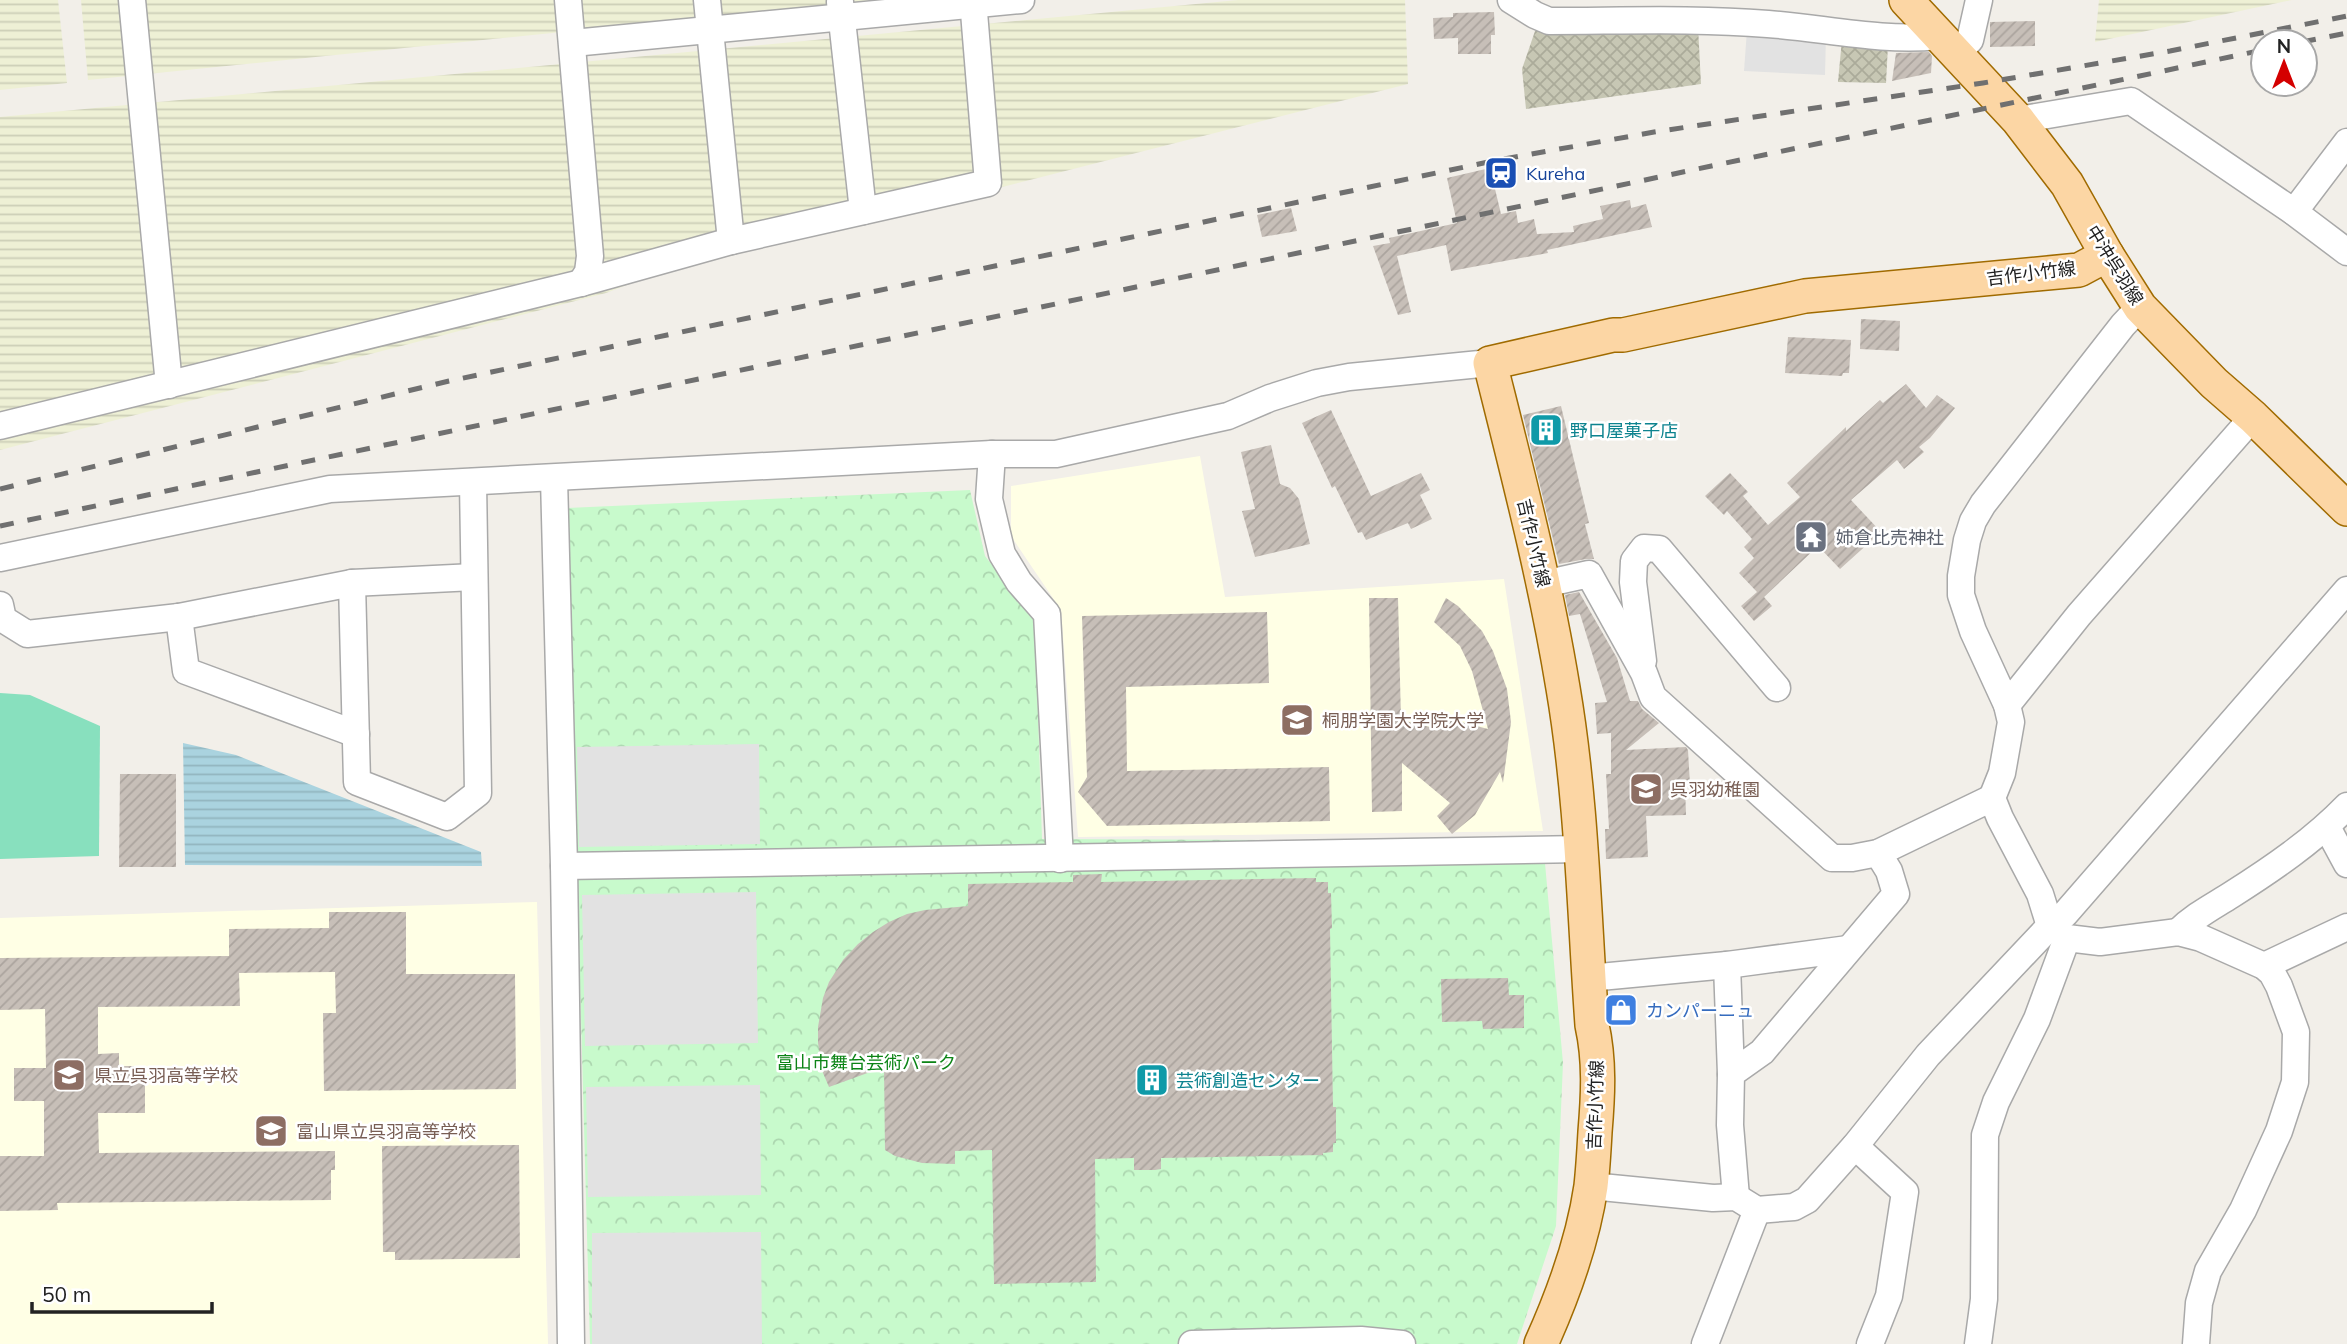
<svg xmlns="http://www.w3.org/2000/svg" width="2347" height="1344" viewBox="0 0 2347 1344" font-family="Mulish,'Noto Sans JP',sans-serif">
<defs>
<pattern id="construction-cross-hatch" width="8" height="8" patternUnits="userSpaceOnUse" patternTransform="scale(1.75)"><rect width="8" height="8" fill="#c7c7b4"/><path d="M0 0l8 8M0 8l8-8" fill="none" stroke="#abab9a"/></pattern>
<pattern id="farmland-rules" width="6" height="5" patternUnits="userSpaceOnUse" patternTransform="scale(1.75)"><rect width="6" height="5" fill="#eef0d5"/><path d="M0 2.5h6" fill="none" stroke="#ccceb7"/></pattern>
<pattern id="park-crowns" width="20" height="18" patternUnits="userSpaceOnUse" patternTransform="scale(1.75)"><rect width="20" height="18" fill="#c8facc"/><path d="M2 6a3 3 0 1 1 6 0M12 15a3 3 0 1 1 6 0" fill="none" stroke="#acd6af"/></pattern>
<pattern id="water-rules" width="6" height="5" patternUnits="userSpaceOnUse" patternTransform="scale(1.75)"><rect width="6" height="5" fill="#aad3df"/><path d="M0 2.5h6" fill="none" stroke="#92b5bf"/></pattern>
<pattern id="building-hatch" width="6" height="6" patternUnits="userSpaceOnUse" patternTransform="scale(1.75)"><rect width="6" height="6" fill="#c7bfb8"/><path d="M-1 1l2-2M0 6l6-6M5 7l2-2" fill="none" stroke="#aba49e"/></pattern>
</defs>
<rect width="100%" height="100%" fill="#f2efe9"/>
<g fill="#ffffe5">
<polygon points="1200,456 1225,597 1504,579 1543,831 1078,837 1061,610 1011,536 1011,486"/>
<polygon points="537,902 548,1344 0,1344 0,918"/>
</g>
<g fill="url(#construction-cross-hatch)">
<polygon points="1698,26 1701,84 1526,109 1522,69 1535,31"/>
<polygon points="1842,39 1888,45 1886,83 1838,82"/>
</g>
<g fill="url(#farmland-rules)">
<polygon points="0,0 58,0 67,83 0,90"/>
<polygon points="81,0 877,0 88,80"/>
<polygon points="1238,0 1405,0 1408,84 651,276 606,293 0,450 0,117"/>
<polygon points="2099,0 2292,0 2095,42"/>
</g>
<polygon fill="url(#park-crowns)" points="970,490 985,556 1035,619 1042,839 1543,841 1563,1063 1556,1226 1517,1344 590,1344 567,508"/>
<polygon fill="#88e0be" points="0,693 30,695 100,726 99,856 0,859"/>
<g fill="#e2e2e2">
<polygon points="1747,30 1826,36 1825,75 1744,71"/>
<polygon points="759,744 760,844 579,847 577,747"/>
<polygon points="756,892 758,1043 585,1046 582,895"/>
<polygon points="760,1085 761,1195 588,1197 586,1087"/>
<polygon points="761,1232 762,1344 592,1344 592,1233"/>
</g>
<polygon fill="url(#water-rules)" points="183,743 236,755 481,852 482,866 185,865"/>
<g fill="url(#building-hatch)">
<polygon points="1494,12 1495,35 1491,35 1491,54 1458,54 1458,38 1434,39 1433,18 1453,17 1453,13"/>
<polygon points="2035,21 2035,46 1990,47 1990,22"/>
<polygon points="1929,52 1932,56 1931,73 1892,81 1896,53"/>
<polygon points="1490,168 1501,214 1516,211 1518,223 1534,219 1537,234 1574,232 1573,226 1603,219 1600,206 1630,200 1631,208 1646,204 1652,227 1547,250 1548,253 1451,271 1446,245 1397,256 1411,312 1398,315 1373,246 1390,243 1389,238 1457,223 1447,178"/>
<polygon points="1291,208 1297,231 1262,237 1257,215"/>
<polygon points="1861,319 1900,321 1899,351 1860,349"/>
<polygon points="1788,337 1851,340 1849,373 1843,373 1842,376 1785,373"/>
<polygon points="1906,384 1926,408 1937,395 1955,408 1930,438 1919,447 1924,452 1904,469 1897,460 1851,500 1881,532 1840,569 1818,546 1764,597 1772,606 1754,621 1741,606 1757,592 1739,573 1754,558 1744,547 1752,539 1727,511 1724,515 1705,496 1730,473 1748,492 1743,496 1768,525 1800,497 1787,483 1846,427 1846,431 1880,400 1883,403"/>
<polygon points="1561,406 1589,523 1585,524 1594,559 1586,559 1559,564 1523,415"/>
<polygon points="1331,410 1371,496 1421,473 1430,490 1420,495 1432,519 1411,529 1408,523 1366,540 1362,532 1358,533 1335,486 1332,488 1302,423"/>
<polygon points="1271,445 1280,484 1290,488 1299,499 1310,544 1255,557 1242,511 1255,509 1241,452"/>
<polygon points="1579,592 1617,658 1630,701 1638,701 1642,709 1659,723 1626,750 1686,747 1688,750 1690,785 1685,785 1686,815 1646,816 1648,857 1606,859 1605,829 1609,829 1606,774 1611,774 1611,733 1597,734 1595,703 1607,702 1580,614 1569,616 1565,595"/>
<polygon points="1369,598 1398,598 1401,720 1438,729 1442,717 1488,729 1472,671 1460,646 1434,622 1446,598 1458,606 1482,631 1493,651 1507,689 1511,722 1503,783 1500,772 1475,815 1452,834 1437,816 1450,803 1402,763 1402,811 1372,812"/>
<polygon points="1267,612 1269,683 1126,687 1127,771 1329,767 1330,821 1107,826 1078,792 1087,777 1082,616"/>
<polygon points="120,774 176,774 176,867 119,867"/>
<polygon points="1102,874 1101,882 1316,878 1316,882 1328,882 1328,893 1331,893 1332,928 1330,929 1333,1107 1336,1107 1336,1143 1333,1143 1333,1152 1323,1153 1323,1155 1161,1158 1161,1169 1155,1170 1134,1170 1134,1158 1095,1159 1096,1282 994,1284 992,1150 955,1151 955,1164 922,1163 895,1156 885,1150 884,1067 829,1087 823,1073 818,1043 818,1027 823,998 829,982 843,960 858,944 873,932 889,922 907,914 925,910 968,906 968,884 1073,882 1073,875"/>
<polygon points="329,912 406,912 406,974 515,974 516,1089 324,1091 323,1013 336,1013 335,972 239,973 240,1006 98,1007 98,1054 119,1053 119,1066 145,1066 145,1113 98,1113 99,1153 335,1151 335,1170 331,1170 331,1200 57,1203 58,1210 0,1211 0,1156 44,1156 44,1101 14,1101 14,1068 46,1068 45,1009 0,1010 0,958 229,956 229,929 329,928"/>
<polygon points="1508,978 1509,995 1524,995 1524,1028 1483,1029 1482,1021 1442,1022 1441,979"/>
<polygon points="519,1145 520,1258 395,1260 395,1252 383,1252 382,1146"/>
</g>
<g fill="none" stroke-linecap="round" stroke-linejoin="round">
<defs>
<g id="minor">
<polyline points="132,0 169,385"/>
<polyline points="568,0 590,256 588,272 581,283"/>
<polyline points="707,0 731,241"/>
<path d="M1511 0 1535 15 1549 21C1622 21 1695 18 1768 24 1824 28 1882 42 1938 36"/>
<polyline points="840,2 863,211"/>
<polyline points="573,43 1021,0"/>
<polyline points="1956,55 1970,40 1979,0"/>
<polyline points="2018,120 2131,101 2294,212 2347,252"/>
<polyline points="2294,212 2347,142"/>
<polyline points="2140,307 2123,325 1983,504 1973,521 1967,540 1961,576 1961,595 1973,631 2007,705 2011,722 2002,773 1992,798 2000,818 2040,894 2050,926 2067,938 2100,942 2178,932 2201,938 2264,966 2272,973 2279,986 2296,1032 2295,1082 2279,1131 2243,1210 2208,1271 2199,1303 2196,1344"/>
<polyline points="0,426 581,283 731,241 988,183 973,0"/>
<polyline points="992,454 989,499 1002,554 1019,582 1047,614 1060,859"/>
<polyline points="554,478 564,866 571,1344"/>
<polyline points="0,558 330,489 992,454 1056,454 1228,416 1270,398 1317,383 1349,377 1490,363"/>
<polyline points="352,583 357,782 447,817 478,793 473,482"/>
<polyline points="1544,584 1589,574 1644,673 1653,697 1832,858 1852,858 1878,853 1992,798"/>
<polyline points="0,605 3,619 27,634 179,617 352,583 474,577"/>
<polyline points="179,617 186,671 356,734"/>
<polyline points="1643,661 1633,582 1634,561 1644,548 1659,549 1777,688"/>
<polyline points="2007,705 2079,615 2253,417"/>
<polyline points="2327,827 2347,864"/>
<polyline points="564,866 1582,849"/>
<path d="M2178 932C2194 916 2212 907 2231 895 2272 869 2313 841 2347 806"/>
<polyline points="1727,965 1731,1074"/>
<polyline points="2264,966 2347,927"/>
<polyline points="1589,978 1727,965 1848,949"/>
<polyline points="1855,1146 1905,1192 1889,1296 1870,1344"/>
<polyline points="1591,1186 1713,1198 1736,1197 1757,1210 1794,1207 1807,1200 1855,1146 1928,1055 2050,926 2065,914 2347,590"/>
<polyline points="1736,1197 1730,1125 1731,1074 1762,1052 1896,894 1889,871 1878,853"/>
<polyline points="1192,1344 1361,1340 1402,1344"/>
<polyline points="1705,1344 1757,1210"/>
<polyline points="1978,1344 1984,1299 1985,1135 1996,1102 2037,1019 2067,938"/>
</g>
<g id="major">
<polyline points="1906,0 2018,120 2067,184 2107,255 2140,307 2214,383 2253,417 2347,509"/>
<path d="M1541 1344C1564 1293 1583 1241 1591 1186 1593 1168 1594 1150 1595 1132 1598 1096 1600 1061 1592 1025 1584 913 1582 800 1563 688 1545 578 1517 471 1490 363L1613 335H1623L1805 296 2079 270 2107 255"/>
</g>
</defs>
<use href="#minor" stroke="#a9a9a9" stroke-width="29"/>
<use href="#major" stroke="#a06b00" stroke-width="36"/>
<use href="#minor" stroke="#fff" stroke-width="26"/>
<use href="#major" stroke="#fcd6a4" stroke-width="33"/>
<g stroke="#707070" stroke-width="5" stroke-dasharray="14 14" stroke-linecap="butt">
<polyline points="2302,42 2347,33"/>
<polyline points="0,489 449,381 1493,161 1654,132 1983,83 2170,51 2347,16"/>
<polyline points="0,526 2263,50"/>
</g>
</g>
<defs>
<symbol id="station-square" viewBox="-11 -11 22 22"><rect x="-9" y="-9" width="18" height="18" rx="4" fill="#1a4fb4" stroke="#fff"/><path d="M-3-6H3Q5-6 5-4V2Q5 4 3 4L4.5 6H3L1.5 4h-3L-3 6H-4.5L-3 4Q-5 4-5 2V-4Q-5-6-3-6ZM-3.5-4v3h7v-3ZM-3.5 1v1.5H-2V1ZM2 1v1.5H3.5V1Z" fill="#fff"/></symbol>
<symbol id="building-square" viewBox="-11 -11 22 22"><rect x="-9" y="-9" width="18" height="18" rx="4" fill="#0f9aa8" stroke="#fff"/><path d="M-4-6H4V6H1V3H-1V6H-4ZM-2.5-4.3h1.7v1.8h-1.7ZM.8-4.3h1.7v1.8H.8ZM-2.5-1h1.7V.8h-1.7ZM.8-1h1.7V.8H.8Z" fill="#fff"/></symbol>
<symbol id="temple-square" viewBox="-11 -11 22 22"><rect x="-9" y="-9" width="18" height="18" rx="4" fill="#6b7280" stroke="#fff"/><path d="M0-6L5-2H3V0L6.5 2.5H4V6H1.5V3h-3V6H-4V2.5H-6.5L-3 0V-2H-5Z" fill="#fff"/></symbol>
<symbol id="university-square" viewBox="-11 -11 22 22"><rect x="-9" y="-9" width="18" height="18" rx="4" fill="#8d6e63" stroke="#fff"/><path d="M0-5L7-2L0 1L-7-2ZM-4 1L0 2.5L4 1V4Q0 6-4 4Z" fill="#fff"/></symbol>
<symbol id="school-square" viewBox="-11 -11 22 22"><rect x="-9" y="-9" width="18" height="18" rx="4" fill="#8d6e63" stroke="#fff"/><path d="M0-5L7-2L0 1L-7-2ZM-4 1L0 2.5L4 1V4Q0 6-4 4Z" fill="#fff"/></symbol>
<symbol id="shop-square" viewBox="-11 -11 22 22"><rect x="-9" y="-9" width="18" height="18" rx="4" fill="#3f7fe0" stroke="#fff"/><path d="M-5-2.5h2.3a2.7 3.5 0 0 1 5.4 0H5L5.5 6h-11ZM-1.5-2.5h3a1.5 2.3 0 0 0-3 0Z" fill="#fff"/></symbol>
</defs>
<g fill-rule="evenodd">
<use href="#station-square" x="1482" y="154" width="38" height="38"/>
<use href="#building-square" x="1527" y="411" width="38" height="38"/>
<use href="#temple-square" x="1792" y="518" width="38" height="38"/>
<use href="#university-square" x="1278" y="701" width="38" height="38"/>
<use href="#school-square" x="1627" y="770" width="38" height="38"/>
<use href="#shop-square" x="1602" y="991" width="38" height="38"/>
<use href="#school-square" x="50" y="1056" width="38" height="38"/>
<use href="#building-square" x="1133" y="1061" width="38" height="38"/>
<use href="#school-square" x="252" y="1112" width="38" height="38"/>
</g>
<g text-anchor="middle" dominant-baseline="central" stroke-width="5" stroke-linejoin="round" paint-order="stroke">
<g font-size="18" fill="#164399" stroke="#fff" text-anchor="start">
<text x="1526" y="173">Kureha</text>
</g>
<g font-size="18" fill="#222" stroke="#fff">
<text transform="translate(2115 265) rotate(58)">中沖呉羽線</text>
<text transform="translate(2031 273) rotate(-7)">吉作小竹線</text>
<text transform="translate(1534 543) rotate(77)">吉作小竹線</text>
<text transform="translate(1595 1105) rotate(-88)">吉作小竹線</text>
</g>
<g font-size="18" fill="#0d838f" stroke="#fff" text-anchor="start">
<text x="1570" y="430">野口屋菓子店</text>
<text x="1176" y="1080">芸術創造センター</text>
</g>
<g font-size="18" fill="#5b616d" stroke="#fff" text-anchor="start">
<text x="1836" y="537">姉倉比売神社</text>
</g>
<g font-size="18" fill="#785e54" stroke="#fff" text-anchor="start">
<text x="1322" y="720">桐朋学園大学院大学</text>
<text x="1670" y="789">呉羽幼稚園</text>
<text x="94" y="1075">県立呉羽高等学校</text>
<text x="296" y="1131">富山県立呉羽高等学校</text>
</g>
<g font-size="18" fill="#366cbe" stroke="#fff" text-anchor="start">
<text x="1646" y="1010">カンパーニュ</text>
</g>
<g font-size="18" fill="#0c8416" stroke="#fff">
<text x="866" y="1062">富山市舞台芸術パーク</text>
</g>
</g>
<g transform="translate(2284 63)"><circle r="33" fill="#ffffff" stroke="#a7a7a7" stroke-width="2"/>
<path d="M0-5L12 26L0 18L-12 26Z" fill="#d40000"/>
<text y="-10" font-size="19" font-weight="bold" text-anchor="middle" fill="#222222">N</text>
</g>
<path d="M32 1302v10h180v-10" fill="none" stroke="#222222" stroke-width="3.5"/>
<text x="42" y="1302" font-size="21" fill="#222222" stroke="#ffffff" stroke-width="5" paint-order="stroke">50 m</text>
</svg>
